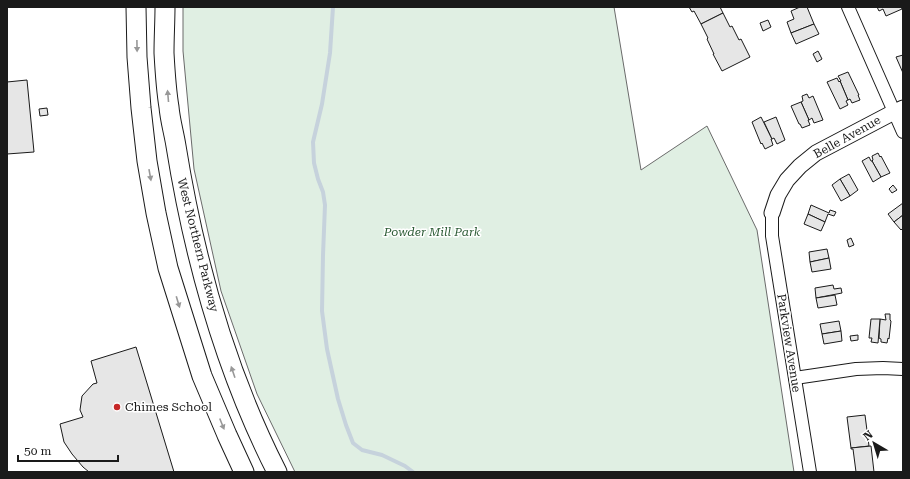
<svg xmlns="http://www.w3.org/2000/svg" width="910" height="479" viewBox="0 0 910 479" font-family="'Roboto Serif',serif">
<rect width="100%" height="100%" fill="#fff"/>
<polygon fill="#e0efe3" stroke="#6a6a6a" points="183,7 614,7 641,170 707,126 757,230 794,472 295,472 257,394 221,291 194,169 183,51"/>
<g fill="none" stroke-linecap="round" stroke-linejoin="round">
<polyline stroke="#c6d2dc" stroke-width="4" points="333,7 330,53 322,104 313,142 314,163 318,179 323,192 325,205 323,255 322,311 327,349 338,399 346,425 353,443 362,450 382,455 405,466 413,472"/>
</g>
<g fill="#e6e6e6" stroke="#1a1a1a">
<polygon points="689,7 720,7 723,13 701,24 694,11 692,12"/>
<polygon points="800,7 807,7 814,24 791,33 787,22 794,19 791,11"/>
<polygon points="877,7 901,7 902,9 886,16 883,9 879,11"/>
<polygon points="723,13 730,27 732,26 739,40 741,39 750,57 722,71 713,54 714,54 707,39 708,38 701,24"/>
<polygon points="768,20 771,27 763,31 760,23"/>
<polygon points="814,24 819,34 796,44 791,33"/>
<polygon points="818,51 822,59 817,62 813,54"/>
<polygon points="903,55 903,73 896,57"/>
<polygon points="848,72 859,95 858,95 860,100 852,103 850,99 848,100 840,81 841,81 838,76"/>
<polygon points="837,78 839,82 840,81 848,100 846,101 848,105 840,109 827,82"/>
<polygon points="27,80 34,152 7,154 7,82"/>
<polygon points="807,94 809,98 813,96 823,120 814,123 812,118 809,120 801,102 803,101 802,96"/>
<polygon points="801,102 809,120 808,120 810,125 802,128 800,124 799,124 791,106"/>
<polygon points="47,108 48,115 40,116 39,109"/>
<polygon points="761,117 772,139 771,139 773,145 765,149 762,143 761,144 752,122"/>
<polygon points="776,117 785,140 777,144 774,138 772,139 764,122"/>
<polygon points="878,153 880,157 881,156 890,173 881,177 872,161 873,160 872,156"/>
<polygon points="869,157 871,161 872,161 881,177 873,182 862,161"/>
<polygon points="849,174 858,190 850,196 840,179"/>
<polygon points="840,179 850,196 841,201 832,185"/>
<polygon points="893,185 897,190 892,193 889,189"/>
<polygon points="903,203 903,215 894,222 888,214"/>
<polygon points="811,205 829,213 830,210 836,212 834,216 828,214 825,222 808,214"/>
<polygon points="808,214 825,222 821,231 804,224"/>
<polygon points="903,215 903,228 901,230 894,222"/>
<polygon points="851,238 854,245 849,247 847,240"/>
<polygon points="827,249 829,258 810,262 809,252"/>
<polygon points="829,258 831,269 812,272 810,262"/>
<polygon points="833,285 834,289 841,288 842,293 816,298 815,288"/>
<polygon points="835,295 837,305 818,308 816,298"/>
<polygon points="885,314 890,314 890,320 891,321 889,339 888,338 887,343 881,342 881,339 879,338 880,319 886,320"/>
<polygon points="871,319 880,319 878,343 871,342 872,338 869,338"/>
<polygon points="839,321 841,331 822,334 820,324"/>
<polygon points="841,331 842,341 824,344 822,334"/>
<polygon points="858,335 858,340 851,341 850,336"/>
<polygon points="136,347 174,472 89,472 83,467 72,454 64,442 60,424 83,417 80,410 82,396 93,384 97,383 91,361"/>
<polygon points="865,415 869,446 851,448 847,417"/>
<polygon points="871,446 874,472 856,472 853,449 851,449 851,448"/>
</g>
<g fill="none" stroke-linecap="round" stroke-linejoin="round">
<defs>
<g id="minor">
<polyline points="848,7 903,132"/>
<polyline points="772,213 772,236 810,472"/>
<polyline points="795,378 856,369 883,368 903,369"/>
</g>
<polyline id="tertiary" points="772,213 778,195 787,180 800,166 816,153 894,112 903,108"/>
<g id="primary">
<polyline points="136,7 137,57 141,108 147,161 156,213 168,268 202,376 227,435 244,472"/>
<path d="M165 7C165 22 164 37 164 53 165 71 166 89 169 107 170 120 174 133 176 146 194 258 225 370 277 472"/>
</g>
</defs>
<use href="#minor" stroke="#1a1a1a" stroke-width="14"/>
<use href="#tertiary" stroke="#1a1a1a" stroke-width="17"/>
<use href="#primary" stroke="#1a1a1a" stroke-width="21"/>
<use href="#minor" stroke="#fff" stroke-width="12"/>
<use href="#tertiary" stroke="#fff" stroke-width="15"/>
<use href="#primary" stroke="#fff" stroke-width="19"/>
</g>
<defs><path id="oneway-solid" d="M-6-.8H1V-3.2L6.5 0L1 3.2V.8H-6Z"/></defs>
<g fill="#989898">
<use href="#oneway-solid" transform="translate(137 46) rotate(89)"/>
<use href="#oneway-solid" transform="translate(168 96) rotate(-95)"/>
<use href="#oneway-solid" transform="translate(150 175) rotate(80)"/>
<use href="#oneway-solid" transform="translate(178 302) rotate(73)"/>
<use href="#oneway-solid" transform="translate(233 372) rotate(-109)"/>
<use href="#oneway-solid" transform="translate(222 424) rotate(68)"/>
</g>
<circle fill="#c62828" stroke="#fff" stroke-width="1.5" cx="117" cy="407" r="4"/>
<g text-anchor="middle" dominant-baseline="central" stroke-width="3" stroke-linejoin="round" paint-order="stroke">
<g font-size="12" fill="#1a1a1a" stroke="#fff">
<text transform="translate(847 137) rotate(-29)">Belle Avenue</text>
<text transform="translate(198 245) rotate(76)">West Northern Parkway</text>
<text transform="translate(789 343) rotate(81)">Parkview Avenue</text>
</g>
<g font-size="12" font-style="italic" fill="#2b5a34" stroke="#fff">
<text x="432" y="232">Powder Mill Park</text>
</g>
<g font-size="12" fill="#1a1a1a" stroke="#fff" text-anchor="start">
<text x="125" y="407">Chimes School</text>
</g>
</g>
<rect width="910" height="479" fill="none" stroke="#1a1a1a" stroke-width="16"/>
<g transform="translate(874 443) rotate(322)" stroke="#ffffff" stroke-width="3" paint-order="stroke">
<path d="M0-3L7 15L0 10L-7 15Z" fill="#1a1a1a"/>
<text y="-6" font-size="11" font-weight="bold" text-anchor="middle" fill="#1a1a1a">N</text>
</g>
<path d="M18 455v6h100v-6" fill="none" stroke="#1a1a1a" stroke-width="2"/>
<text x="24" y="455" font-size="12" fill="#1a1a1a" stroke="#ffffff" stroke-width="3" paint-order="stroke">50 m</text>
</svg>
